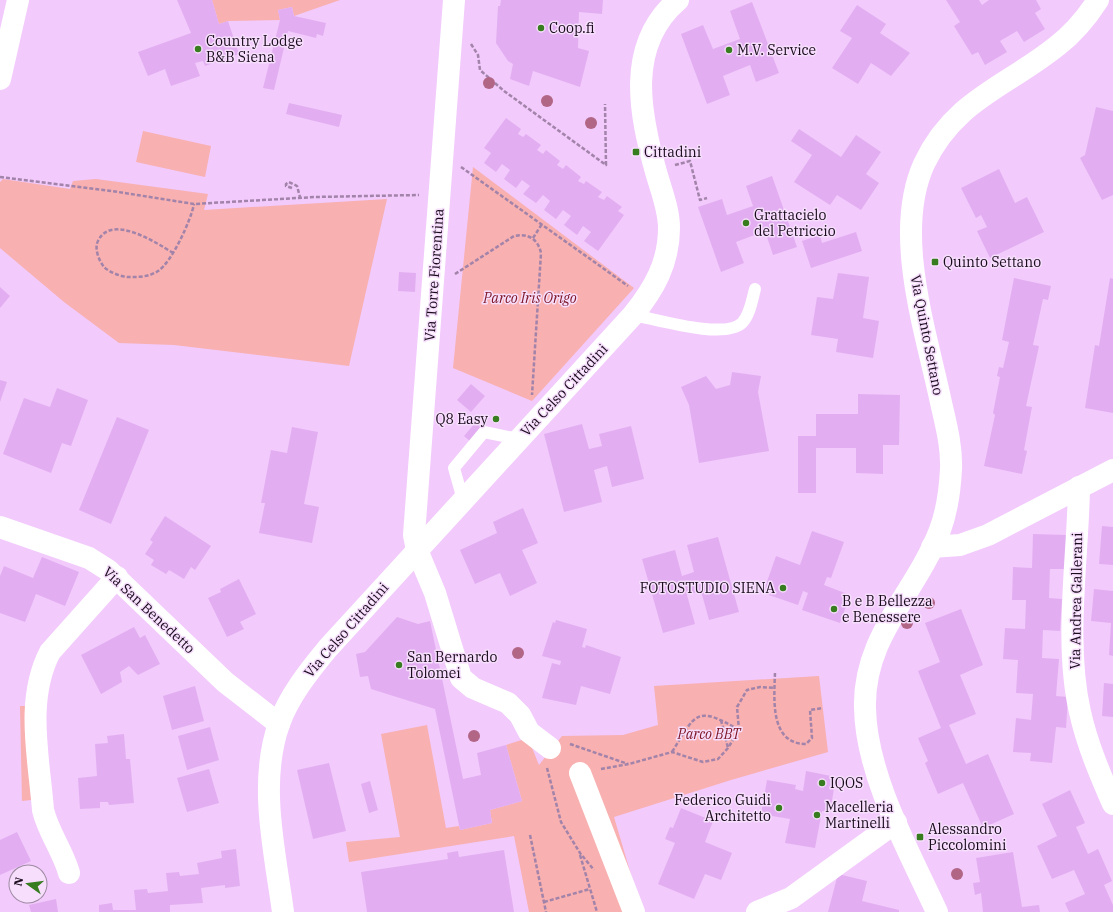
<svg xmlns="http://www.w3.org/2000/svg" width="1113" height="912" viewBox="0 0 1113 912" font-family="'IBM Plex Serif',serif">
<rect width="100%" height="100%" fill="#f2cafc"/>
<g fill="#f8b0b0">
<polygon points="212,0 340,0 294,16 292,7 278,10 280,20 228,21 219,24"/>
<polygon points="143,131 211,146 205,177 136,162"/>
<polygon points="473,167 634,288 532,401 453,368"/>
<polygon points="3,179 70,189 73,181 96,179 208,194 204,210 387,199 349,366 174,345 119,343 64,302 0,248 0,182"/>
<polygon points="819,676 828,752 731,780 614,817 642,912 529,912 514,836 349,862 346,842 400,837 381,734 427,725 446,828 459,826 460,830 492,823 490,810 522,801 506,745 528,738 539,765 562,736 623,735 658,725 654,686"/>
<polygon points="20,706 27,706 31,800 22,801"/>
</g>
<g fill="#e2aef1">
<polygon points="177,0 212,0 219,24 228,21 239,54 205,66 203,61 195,63 200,76 171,86 165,69 148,76 138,52 191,33"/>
<polygon points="501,0 603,0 602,14 579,12 578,48 589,51 580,87 533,71 529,86 510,79 513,64 508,61 496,43 498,6 500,6"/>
<polygon points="946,0 979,0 982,5 989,0 1036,0 1041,9 1035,13 1045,29 1024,42 1017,31 1000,41 1007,52 985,65 978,52 972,55 954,26 960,22"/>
<polygon points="752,2 779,73 756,82 750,65 723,76 730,95 707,104 681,34 703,25 713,49 740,39 730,11"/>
<polygon points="857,5 886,24 880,33 910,53 891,76 871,63 858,84 832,68 852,38 840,31"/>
<polygon points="292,7 294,16 326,23 323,36 317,34 316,38 288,31 274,90 263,88 280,20 278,10"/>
<polygon points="289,103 342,115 339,127 286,114"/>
<polygon points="1096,107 1113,111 1113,195 1102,200 1080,158 1085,155"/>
<polygon points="506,118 521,129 518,134 523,137 526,134 541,145 537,150 543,154 546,150 560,161 557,165 563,169 566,165 581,177 578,181 584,184 586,181 602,192 598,197 604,200 607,196 622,207 618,211 624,215 598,251 584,241 591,232 583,226 577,235 564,225 571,216 563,210 556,219 544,210 550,201 543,195 536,203 523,194 530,186 522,180 516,188 504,179 510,170 502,164 496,172 484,163 491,153 484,148"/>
<polygon points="799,129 841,157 856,135 881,152 866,174 879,183 861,210 837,195 830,205 794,182 812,155 791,141"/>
<polygon points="999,169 1015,203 1027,197 1044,232 990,258 977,231 987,227 981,215 976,218 961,188"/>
<polygon points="772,176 797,247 773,255 765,231 736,242 744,263 721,272 698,207 722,199 727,215 753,206 746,186"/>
<polygon points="856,232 862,251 811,268 802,241 820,235 822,243"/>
<polygon points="399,272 416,273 415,292 398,291"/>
<polygon points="838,273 869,277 863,318 879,321 873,358 836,352 838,339 811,335 817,297 833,299"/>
<polygon points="1014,278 1051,286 1048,300 1043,299 1033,345 1039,346 1026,406 1032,407 1024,450 1027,451 1022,474 984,466 995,415 993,413 1000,377 997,376 999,367 1003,368 1009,342 1002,340"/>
<polygon points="1110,278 1113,279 1113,413 1085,408 1095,345 1099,346"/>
<polygon points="0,287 10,296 0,308"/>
<polygon points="732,372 761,376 758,392 769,451 699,463 689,405 681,387 706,376 716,389 730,385"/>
<polygon points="0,380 7,382 0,402"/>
<polygon points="471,384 485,396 471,412 457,400"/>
<polygon points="57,388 88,400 71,446 62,443 51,473 3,454 24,398 50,407"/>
<polygon points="858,394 900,395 899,445 883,445 883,474 856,473 856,448 816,448 816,493 798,493 798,436 816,436 816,414 858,414"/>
<polygon points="117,417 149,430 111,524 79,510"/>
<polygon points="476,422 489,433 477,447 464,436"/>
<polygon points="582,424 589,449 602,446 599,434 631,426 644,479 612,487 607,466 594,470 602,502 564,512 544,434"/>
<polygon points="292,427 318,432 304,504 319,507 312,543 259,533 265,503 261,503 271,450 287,453"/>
<polygon points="523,508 538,543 522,550 537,583 510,596 500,573 475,584 460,550 497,533 493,522"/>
<polygon points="165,516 211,546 195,570 191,567 184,579 169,570 166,574 151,565 154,560 145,554 153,542 150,540"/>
<polygon points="1102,526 1113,527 1113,565 1099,564"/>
<polygon points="812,531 844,542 831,578 827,577 824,585 850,595 840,623 802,610 808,593 803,591 798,605 763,593 776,556 800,565"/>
<polygon points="1033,534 1067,535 1066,569 1050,569 1049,598 1062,599 1060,631 1043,630 1042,658 1059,659 1056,696 1068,697 1066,728 1056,727 1052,763 1030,761 1031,753 1013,752 1016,718 1031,720 1033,694 1016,693 1018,660 1003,659 1005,628 1025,629 1026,600 1012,600 1013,567 1032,568"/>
<polygon points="718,537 739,612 709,620 701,591 687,595 695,624 663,633 642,559 675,550 682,576 694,572 687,545"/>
<polygon points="42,557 79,572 65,606 36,594 25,622 0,613 0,576 4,566 33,578"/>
<polygon points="239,579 256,614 240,622 244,629 227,637 208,598 221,592 220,589"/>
<polygon points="1094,589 1113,591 1113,656 1109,655 1111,623 1091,621"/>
<polygon points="961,609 983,665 960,675 976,714 949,725 966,764 988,754 1014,814 983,828 963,783 938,794 925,763 928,761 918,738 941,728 918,671 940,662 925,623"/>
<polygon points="397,617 418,624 430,621 463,779 481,775 477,753 506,745 522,801 490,810 492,823 460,830 435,709 371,689 368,676 360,677 356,654 365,652"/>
<polygon points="556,620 587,629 582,647 585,648 586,645 621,657 610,694 581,686 576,705 542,698 552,663 560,665 561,661 542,656 553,622 555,623"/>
<polygon points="134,627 140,638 145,635 160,664 138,675 129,666 120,672 122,682 101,694 81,655"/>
<polygon points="1104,683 1113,684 1113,717 1102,716"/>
<polygon points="195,686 204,721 172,730 163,696"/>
<polygon points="210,727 219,760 187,770 178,736"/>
<polygon points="124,734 126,759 130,759 134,803 109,805 108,802 100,802 100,808 80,809 78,778 97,776 95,744 108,743 107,736"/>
<polygon points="329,763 346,831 313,839 297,770"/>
<polygon points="209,769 219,803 187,812 177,778"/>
<polygon points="806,771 836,777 830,812 822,811 815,848 785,843 790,819 761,814 767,780 796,785 795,789 803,791"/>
<polygon points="370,781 378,810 369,813 361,784"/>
<polygon points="1070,790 1085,823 1076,827 1088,854 1098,849 1112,881 1104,885 1113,905 1113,912 1069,912 1065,903 1085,894 1074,870 1052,879 1037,846 1057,836 1042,804"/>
<polygon points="681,808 713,821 705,842 732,853 721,880 705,874 694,899 658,884 675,843 665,839 670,827 673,828"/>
<polygon points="17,832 31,861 0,875 0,840"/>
<polygon points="236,849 240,886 225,888 225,885 201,888 203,903 170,905 170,912 99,912 99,905 112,903 113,910 136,910 134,890 147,889 148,893 168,891 166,873 179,872 180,876 199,874 197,863 222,858 221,851"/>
<polygon points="504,850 514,912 367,912 361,872 448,859 447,853 458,851 459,857"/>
<polygon points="1013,852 1022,907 1039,905 1040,912 983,912 981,893 975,895 973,883 980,882 976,858"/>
<polygon points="838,874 867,881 862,901 899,910 899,912 828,912"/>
<polygon points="56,899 58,912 31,912 29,905"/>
</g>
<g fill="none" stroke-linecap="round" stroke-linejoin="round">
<g stroke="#a283a9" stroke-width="2.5" stroke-dasharray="4 2" stroke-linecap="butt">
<polyline points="471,44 478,55 480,70 504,91 606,165 605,104"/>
<polyline points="675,165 690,161 700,200 707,198"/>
<polyline points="461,167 628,286"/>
<polyline points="0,177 112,191 194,204 315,197 419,195"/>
<polyline points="292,188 286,186 286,184 289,182 297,186 300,197"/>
<polyline points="533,238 542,224"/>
<path d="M173 253C157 243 111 213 98 241 94 248 99 261 104 267 109 272 121 277 129 277 139 277 149 277 158 271 172 262 191 220 194 204"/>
<path d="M455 274 514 236C528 233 538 239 541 253L532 395"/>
<path d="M775 673C774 700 770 744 806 744L812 738 810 710 823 708"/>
<polyline points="721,720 728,748"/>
<polyline points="570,744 628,764"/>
<path d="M672 752C696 713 696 705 739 730"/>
<polyline points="547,768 561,822 580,853 594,870"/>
<polyline points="601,769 629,764 672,752 703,762 718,759 728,748 739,730 737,707 747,690 760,687 775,688"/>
<polyline points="530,835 546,912"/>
<polyline points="580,855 597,912"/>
<polyline points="544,902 590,889"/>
</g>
<g stroke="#fff" stroke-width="12">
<path d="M633 315C656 319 724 340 742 323 750 315 752 300 755 289"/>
<polyline points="463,500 454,468 484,432 518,439"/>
</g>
<g stroke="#fff" stroke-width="22">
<polyline points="454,0 414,535 417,550 435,593 461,678 473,688 508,703 520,715 529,732 550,748"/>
<polyline points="0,79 18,0"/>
<path d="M1079 487C1078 559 1064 642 1080 712 1087 744 1100 774 1113 804"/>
<polyline points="0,527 89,558 108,570 225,682 279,724"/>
<polyline points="932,547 960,545 988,535 1113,470"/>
<polyline points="580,773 634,912"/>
<path d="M69 873C63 851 48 832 43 810 39 758 25 700 50 652L117 577"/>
<polyline points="757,912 791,898 896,822"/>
<path d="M937 912C909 851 866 775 865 708 863 636 916 593 940 530 947 511 950 489 951 469 952 445 945 421 940 398 925 328 893 232 924 164 954 100 1006 87 1057 46 1074 33 1087 17 1098 0"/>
</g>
<path stroke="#fff" stroke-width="22" d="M283 912C275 852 258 783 279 724 289 696 309 671 328 648L633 315C654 289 669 263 669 228 669 209 661 190 656 172 640 115 625 45 678 0"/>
</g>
<g fill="#b26686">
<circle cx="489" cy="83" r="6"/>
<circle cx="547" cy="101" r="6"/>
<circle cx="591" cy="123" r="6"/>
<circle cx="929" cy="603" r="6"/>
<circle cx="907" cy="623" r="6"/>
<circle cx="518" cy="653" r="6"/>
<circle cx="474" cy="736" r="6"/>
<circle cx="957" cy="874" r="6"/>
</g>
<g fill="#377c1f" stroke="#f6defc" stroke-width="1.5">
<circle cx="541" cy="28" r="4"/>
<circle cx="198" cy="49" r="4"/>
<circle cx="729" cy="50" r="4"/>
<rect x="632" y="148" width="8" height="8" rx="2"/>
<circle cx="746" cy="223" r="4"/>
<rect x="931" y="258" width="8" height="8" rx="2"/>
<circle cx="496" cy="419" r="4"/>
<circle cx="783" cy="588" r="4"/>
<circle cx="834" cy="609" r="4"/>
<circle cx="399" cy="665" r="4"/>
<circle cx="822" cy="783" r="4"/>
<circle cx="779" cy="808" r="4"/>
<circle cx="817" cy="815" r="4"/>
<rect x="916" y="833" width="8" height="8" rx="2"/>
</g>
<g text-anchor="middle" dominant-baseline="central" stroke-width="3" stroke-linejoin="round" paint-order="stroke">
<g font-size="14" fill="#190b1c" stroke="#f6defc" text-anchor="start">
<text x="549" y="28">Coop.fi</text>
<text x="206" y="41">Country Lodge<tspan x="206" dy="16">B&amp;B Siena</tspan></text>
<text x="737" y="50">M.V. Service</text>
<text x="644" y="152">Cittadini</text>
<text x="754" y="215">Grattacielo<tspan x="754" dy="16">del Petriccio</tspan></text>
<text x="943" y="262">Quinto Settano</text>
<text x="488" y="419" text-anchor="end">Q8 Easy</text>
<text x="775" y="588" text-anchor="end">FOTOSTUDIO SIENA</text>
<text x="842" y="601">B e B Bellezza<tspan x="842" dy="16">e Benessere</tspan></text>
<text x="407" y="657">San Bernardo<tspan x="407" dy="16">Tolomei</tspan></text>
<text x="830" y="783">IQOS</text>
<text x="771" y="800" text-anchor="end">Federico Guidi<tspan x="771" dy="16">Architetto</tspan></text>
<text x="825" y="807">Macelleria<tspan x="825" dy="16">Martinelli</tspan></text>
<text x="928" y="829">Alessandro<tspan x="928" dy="16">Piccolomini</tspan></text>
</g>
<g font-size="14" fill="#190b1c" stroke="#f6defc">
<text transform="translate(434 275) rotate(-86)">Via Torre Fiorentina</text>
<text transform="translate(927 335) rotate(79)">Via Quinto Settano</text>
<text transform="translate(564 390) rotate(-47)">Via Celso Cittadini</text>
<text transform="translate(1076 601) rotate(-89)">Via Andrea Gallerani</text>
<text transform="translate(149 610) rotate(43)">Via San Benedetto</text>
<text transform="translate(346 630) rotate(-49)">Via Celso Cittadini</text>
</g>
<g font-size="14" font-style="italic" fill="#7d1525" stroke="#f6defc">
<text x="530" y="298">Parco Iris Origo</text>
<text x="709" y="734">Parco BBT</text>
</g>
</g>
<g transform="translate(28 884) rotate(284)"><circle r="19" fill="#f6defc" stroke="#9e8aa2"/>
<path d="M0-3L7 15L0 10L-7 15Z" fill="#377c1f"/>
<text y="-6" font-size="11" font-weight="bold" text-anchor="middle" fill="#190b1c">N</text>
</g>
</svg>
